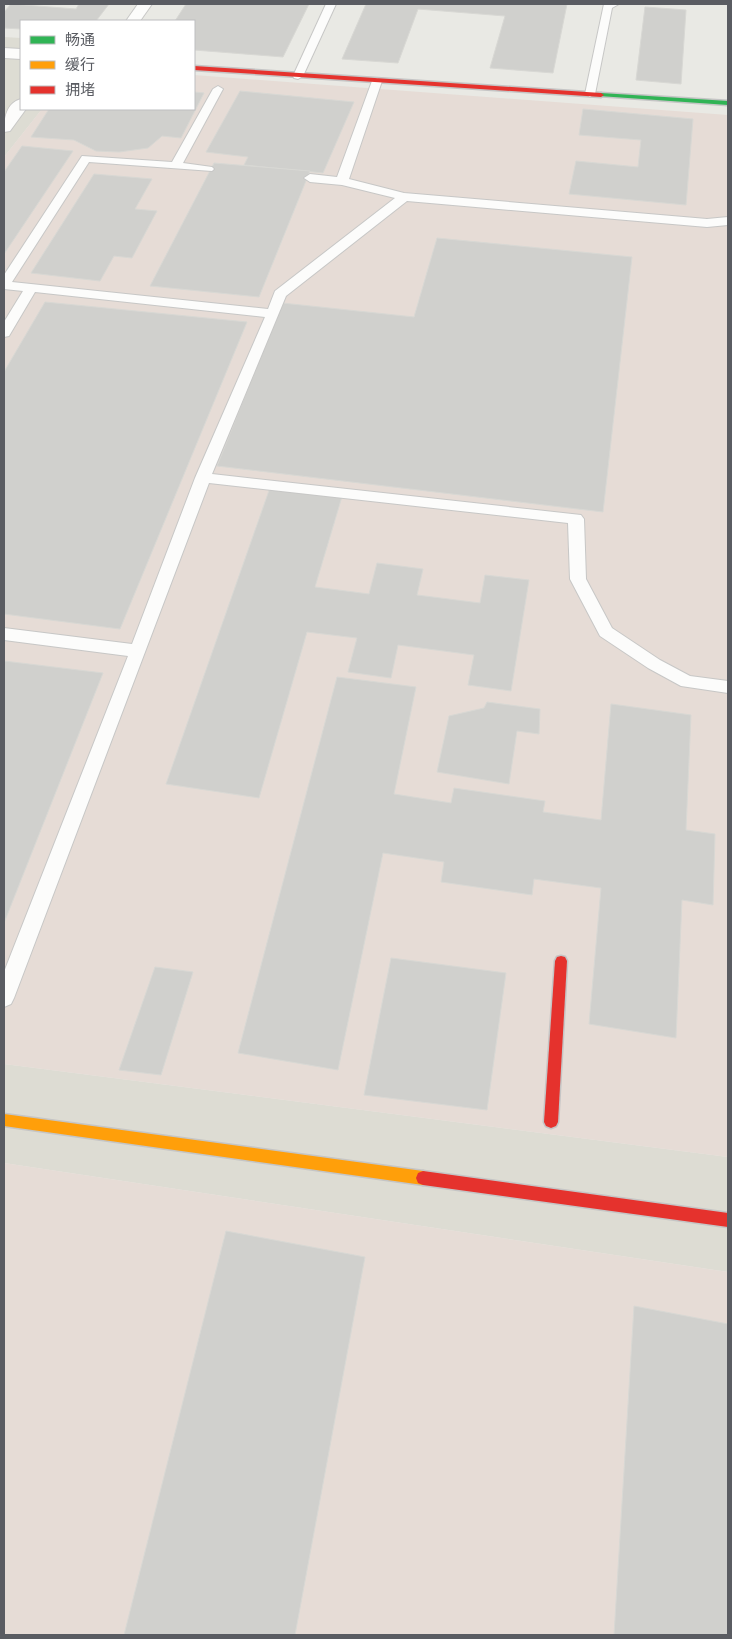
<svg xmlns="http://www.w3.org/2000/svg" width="732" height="1639" viewBox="0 0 732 1639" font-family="'Archivo Narrow','Noto Sans SC',sans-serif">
<rect width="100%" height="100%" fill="#e9e9e4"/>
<g fill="#dddcd3">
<polygon points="4,37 21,38 21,109 42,109 4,157"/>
<polygon points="4,1064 728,1157 728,1272 4,1163"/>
</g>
<g fill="#e6dcd6">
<polygon points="194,75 728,115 728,1157 4,1064 4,157 42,109 194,109"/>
<polygon points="4,1163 728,1272 728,1635 4,1635"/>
</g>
<g fill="#d0d0cd" stroke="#d8d8d4">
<polygon points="11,4 76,9 79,4 109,4 96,21 21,21 21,29 4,28 4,12"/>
<polygon points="186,4 185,4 309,4 283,57 194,50 194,21 175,21"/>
<polygon points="366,4 567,4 553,73 490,68 505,16 418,9 398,63 342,59"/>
<polygon points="645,7 686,10 681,84 636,80"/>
<polygon points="240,91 354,102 323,173 244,165 248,157 206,152"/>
<polygon points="194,92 204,93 181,138 162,136 148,148 119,152 96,151 74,140 31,137 49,109 194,109"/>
<polygon points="583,109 693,119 686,205 569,194 576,161 638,167 641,140 579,135"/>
<polygon points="22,146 73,151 4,254 4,172"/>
<polygon points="214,163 310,171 259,297 150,286"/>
<polygon points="94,174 152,179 135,209 157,211 132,258 114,256 100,281 31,273"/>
<polygon points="437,238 632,257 603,512 217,466 282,303 414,317"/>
<polygon points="45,302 247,322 120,629 4,614 4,372"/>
<polygon points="272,482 344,490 315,587 369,594 377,563 423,569 417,595 480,603 485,575 529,580 511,691 468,685 474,655 398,645 391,678 348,672 357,638 307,632 259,798 166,784"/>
<polygon points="4,661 103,673 4,923"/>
<polygon points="337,677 416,687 394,794 451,803 454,788 545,801 543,812 601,820 611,704 691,715 686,830 715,834 713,905 682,900 676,1038 589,1024 601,888 534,879 532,895 441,882 444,862 383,853 338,1070 238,1053"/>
<polygon points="487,702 540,709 539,734 517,731 509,784 437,772 449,716 484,708"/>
<polygon points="391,958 506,973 487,1110 364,1095"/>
<polygon points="155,967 193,972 161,1075 119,1070"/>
<polygon points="226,1231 365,1257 295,1635 124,1635"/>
<polygon points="634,1306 728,1324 728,1635 614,1635"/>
</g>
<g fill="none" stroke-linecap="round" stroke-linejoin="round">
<defs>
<g id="lane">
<polygon points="326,4 336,4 303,76 298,79 294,78 293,76"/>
<polygon points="604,4 619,4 612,8 595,94 590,97 585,94"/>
<polygon points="377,78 382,81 349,179 404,193 707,219 728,217 728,225 707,227 407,201 286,296 212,474 581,515 584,519 586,579 612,628 660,660 690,676 728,681 728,693 681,686 648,668 600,636 570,579 568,523 209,483 14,998 11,1004 4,1007 4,972 128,656 4,640 4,628 132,644 195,478 265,317 35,292 9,336 4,337 4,322 23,291 4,289 4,275 82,156 172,162 213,89 218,86 223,89 183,163 212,167 214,169 212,171 89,162 12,282 268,309 275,291 395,198 342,185 310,182 304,178 310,174 337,177 372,81"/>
</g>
<g id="street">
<polygon points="138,4 152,4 140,21 126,21"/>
<polygon points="4,48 21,49 21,59 4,58"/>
<path d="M21 99V109H26L10 131 4 132C4 119 6 103 21 99Z"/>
</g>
<polygon id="fast" points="601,93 728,101 728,105 599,96 599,94"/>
<polygon id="slow" points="4,1114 423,1171 428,1173 430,1178 428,1183 423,1185 4,1126"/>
<g id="jam">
<polygon points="194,66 601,93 604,95 601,97 194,70"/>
<polygon points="561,956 565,957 567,961 558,1122 556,1126 551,1128 546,1126 544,1122 555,961 557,957"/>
<polygon points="423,1171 728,1213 728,1227 423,1185 418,1183 416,1178 418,1173"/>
</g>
</defs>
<use href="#lane" stroke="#c7c7c6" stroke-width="2"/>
<use href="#street" stroke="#c7c7c6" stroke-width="2"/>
<use href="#fast" stroke="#c5c5c5" stroke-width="3"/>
<use href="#slow" stroke="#c5c5c5" stroke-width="3"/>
<use href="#jam" stroke="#c5c5c5" stroke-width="3"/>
<use href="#lane" fill="#fcfcfb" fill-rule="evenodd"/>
<use href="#street" fill="#fcfcfb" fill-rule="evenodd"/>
<use href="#fast" fill="#30b455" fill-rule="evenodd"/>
<use href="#slow" fill="#ff9f0a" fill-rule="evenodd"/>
<use href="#jam" fill="#e5322d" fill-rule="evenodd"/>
</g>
<rect width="732" height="1639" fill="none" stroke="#5a5c62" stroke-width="10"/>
<rect x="20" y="20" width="175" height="90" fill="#ffffff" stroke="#bdbec0"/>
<rect x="30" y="36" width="25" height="8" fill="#30b455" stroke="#bdbec0"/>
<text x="65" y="45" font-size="15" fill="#5a5c62">畅通</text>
<rect x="30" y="61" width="25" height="8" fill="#ff9f0a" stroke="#bdbec0"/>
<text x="65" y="70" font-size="15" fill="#5a5c62">缓行</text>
<rect x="30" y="86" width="25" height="8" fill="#e5322d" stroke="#bdbec0"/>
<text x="65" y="95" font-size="15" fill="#5a5c62">拥堵</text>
</svg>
